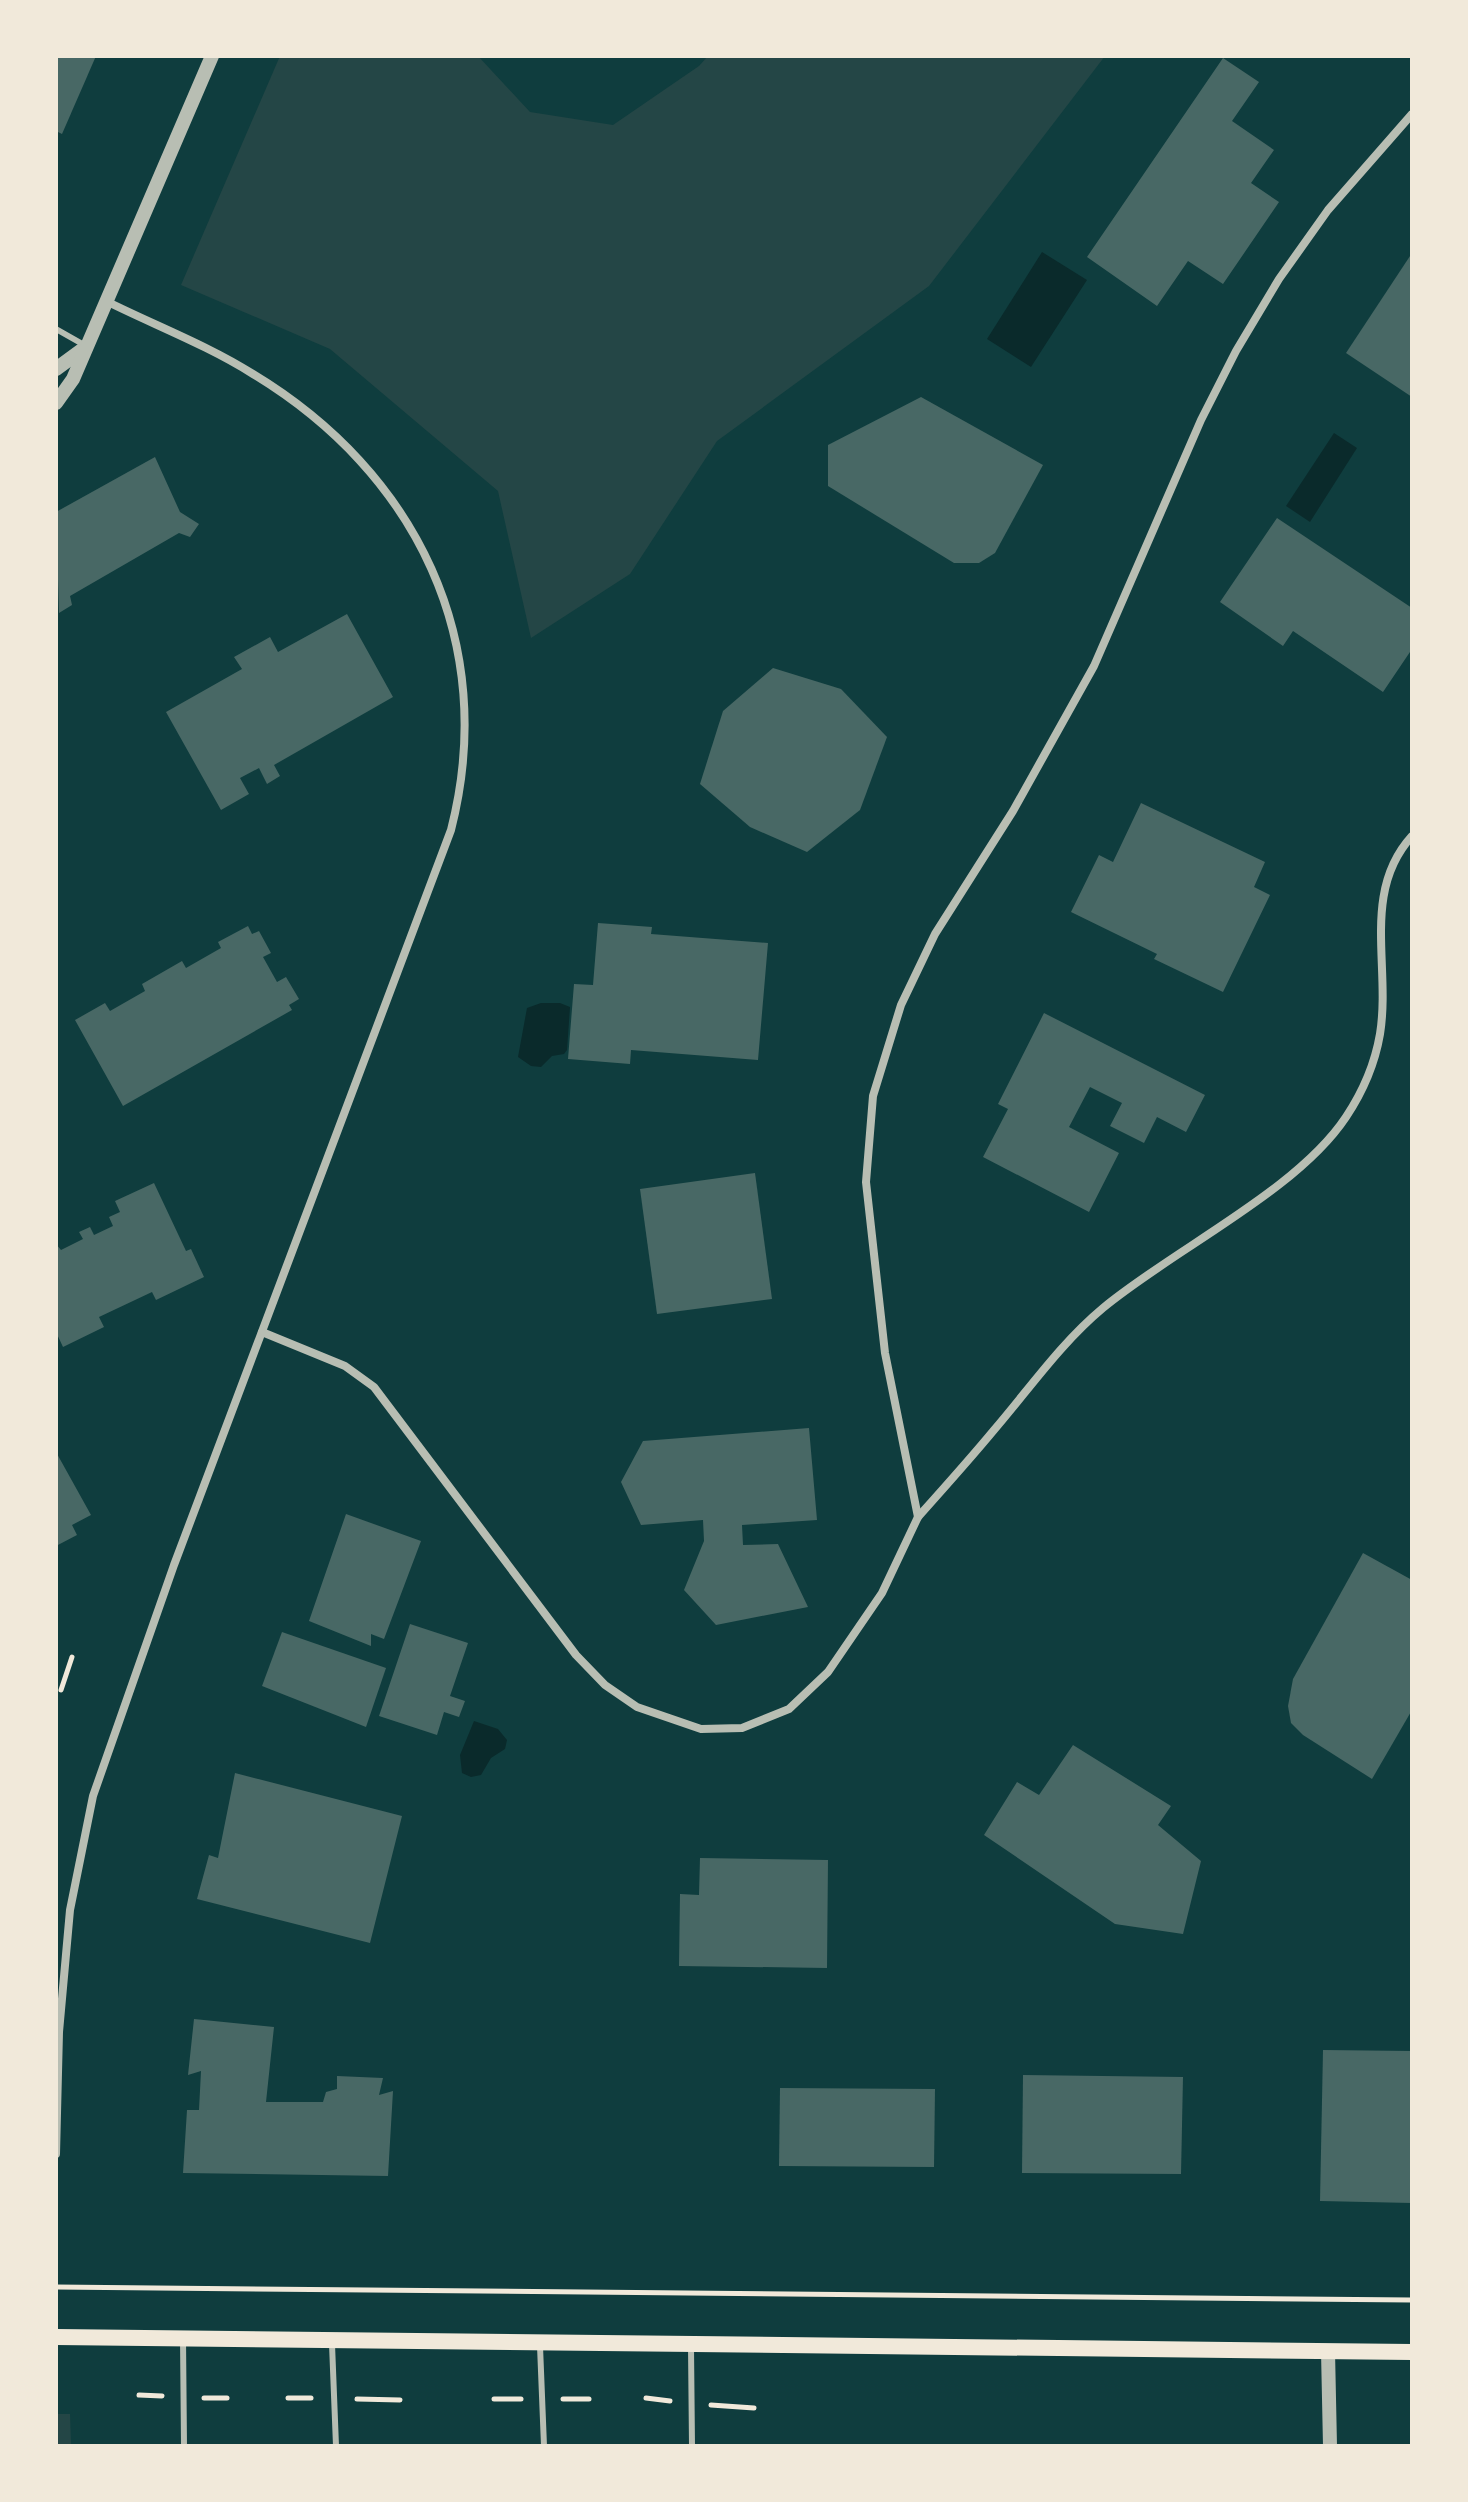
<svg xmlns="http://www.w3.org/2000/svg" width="1468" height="2502" viewBox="0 0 1468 2502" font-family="'Roboto Condensed',sans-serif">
<rect width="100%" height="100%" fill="#0f3d3e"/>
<g fill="#244646">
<polygon points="280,56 478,56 530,112 613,125 699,66 708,56 1105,56 929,286 717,441 630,574 531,638 498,491 330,349 181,285"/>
<polygon points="56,2414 70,2414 71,2446 56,2446"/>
</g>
<g fill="#0a2a2b">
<polygon points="1042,252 1087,280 1031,367 987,339"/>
<polygon points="1334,433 1357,448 1310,522 1286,506"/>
<polygon points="541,1003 560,1003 570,1007 567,1050 564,1054 552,1056 541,1067 531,1066 518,1057 527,1008"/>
<polygon points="474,1721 498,1729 507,1740 505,1749 491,1758 481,1775 471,1777 462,1773 460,1755"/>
</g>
<g fill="#486865">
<polygon points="56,56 96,56 62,134 56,131"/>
<polygon points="1223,58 1259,82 1232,121 1274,150 1251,183 1279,202 1223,284 1188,261 1157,306 1087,257"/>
<polygon points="1412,253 1412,397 1346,353"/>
<polygon points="921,397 1043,465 995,553 979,563 954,563 828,486 828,445"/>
<polygon points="155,457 180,512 199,524 190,537 179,533 70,596 72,605 59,613 56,512"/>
<polygon points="1277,518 1412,608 1412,649 1383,692 1293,631 1283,646 1220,602"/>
<polygon points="347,614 393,697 274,765 280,776 267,784 259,768 240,778 249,794 221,810 166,712 242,669 234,657 270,637 278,652"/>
<polygon points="773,668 841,689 887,737 860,810 807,852 750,827 700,784 723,711"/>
<polygon points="1141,803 1265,862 1254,887 1270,895 1223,992 1154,959 1157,954 1071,912 1099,855 1113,862"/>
<polygon points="598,923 652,927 651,934 768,943 758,1060 631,1050 630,1064 568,1059 574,984 593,985"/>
<polygon points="248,926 252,934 259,931 271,953 263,957 277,982 286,977 299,999 289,1005 292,1010 123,1106 75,1020 105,1003 110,1011 145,991 142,984 182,961 186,968 221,948 218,942"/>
<polygon points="1044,1013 1205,1095 1186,1132 1157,1117 1144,1143 1110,1126 1122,1103 1090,1087 1069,1127 1119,1153 1089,1212 983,1157 1008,1109 998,1104"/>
<polygon points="755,1173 772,1299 657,1314 640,1189"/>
<polygon points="154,1183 186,1251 191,1249 204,1277 156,1300 152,1292 99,1317 104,1327 63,1347 56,1332 56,1244 61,1250 83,1239 79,1232 90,1227 94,1235 113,1226 109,1217 120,1212 115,1201"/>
<polygon points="809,1428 817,1520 742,1525 743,1545 778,1544 808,1607 716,1625 684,1590 704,1541 703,1520 641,1525 621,1482 643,1441"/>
<polygon points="56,1452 91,1515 72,1525 77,1535 56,1546"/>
<polygon points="346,1514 421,1541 384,1639 371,1634 371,1646 309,1621"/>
<polygon points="1363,1553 1412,1580 1412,1710 1372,1779 1303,1735 1291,1723 1288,1706 1293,1679"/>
<polygon points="410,1624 468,1643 450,1696 465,1701 459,1717 444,1712 437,1735 379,1716"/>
<polygon points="282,1632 386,1668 366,1727 262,1686"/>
<polygon points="1073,1745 1171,1806 1158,1825 1201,1861 1183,1934 1115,1924 984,1835 1017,1782 1039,1795"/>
<polygon points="235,1773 402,1816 370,1943 197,1899 209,1855 218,1858"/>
<polygon points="700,1858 828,1860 827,1968 679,1966 680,1894 699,1895"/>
<polygon points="194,2019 274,2027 266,2102 323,2102 326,2092 337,2089 337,2076 383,2078 379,2095 393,2091 388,2176 183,2173 187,2110 199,2110 201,2071 188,2075"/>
<polygon points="1323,2050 1412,2051 1412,2203 1320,2201"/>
<polygon points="1023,2075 1183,2077 1181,2174 1022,2173"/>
<polygon points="780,2088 935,2089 934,2167 779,2166"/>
</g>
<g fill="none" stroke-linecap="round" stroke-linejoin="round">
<g stroke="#f1e9da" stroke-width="5">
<polyline points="61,1690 72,1657"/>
<polyline points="56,2287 1412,2300"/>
<polyline points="139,2395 162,2396"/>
<polyline points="204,2398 227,2398"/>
<polyline points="288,2398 311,2398"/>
<polyline points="646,2398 670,2401"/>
<polyline points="357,2399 400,2400"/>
<polyline points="494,2399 521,2399"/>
<polyline points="563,2399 589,2399"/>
<polyline points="711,2405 754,2408"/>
</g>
<g stroke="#b8beb3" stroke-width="6">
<polyline points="56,329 86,346"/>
<polyline points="183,2338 184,2446"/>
<polyline points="332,2344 336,2446"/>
<polyline points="540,2346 544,2446"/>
<polyline points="691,2347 692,2446"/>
</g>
<g stroke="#b8beb3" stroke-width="8">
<polyline points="262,1332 345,1366 374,1387 576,1655 605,1685 637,1707 701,1729 742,1728 789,1709 828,1672 882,1593 918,1517 885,1353 866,1182 873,1096 901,1005 935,934 1013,811 1094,666 1201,420 1236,351 1279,279 1328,210 1412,114"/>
<path d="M918 1517C944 1488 970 1459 994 1430 1030 1388 1061 1343 1103 1308 1174 1249 1297 1191 1346 1117 1362 1093 1375 1063 1380 1034 1391 966 1361 892 1412 836"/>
<path d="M56 2154 59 2032 70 1910 93 1796 174 1565 451 830C499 643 417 473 253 374 207 345 154 325 106 301"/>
</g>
<g stroke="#b8beb3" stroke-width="14">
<polyline points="56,369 86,347"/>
<polyline points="56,403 73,379 212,56"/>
<polyline points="1328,2351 1330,2446"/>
</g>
<polyline stroke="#f1e9da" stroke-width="16" points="56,2337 1412,2352"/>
</g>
<rect width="1468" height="2502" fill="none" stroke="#f1e9da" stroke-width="116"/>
</svg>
